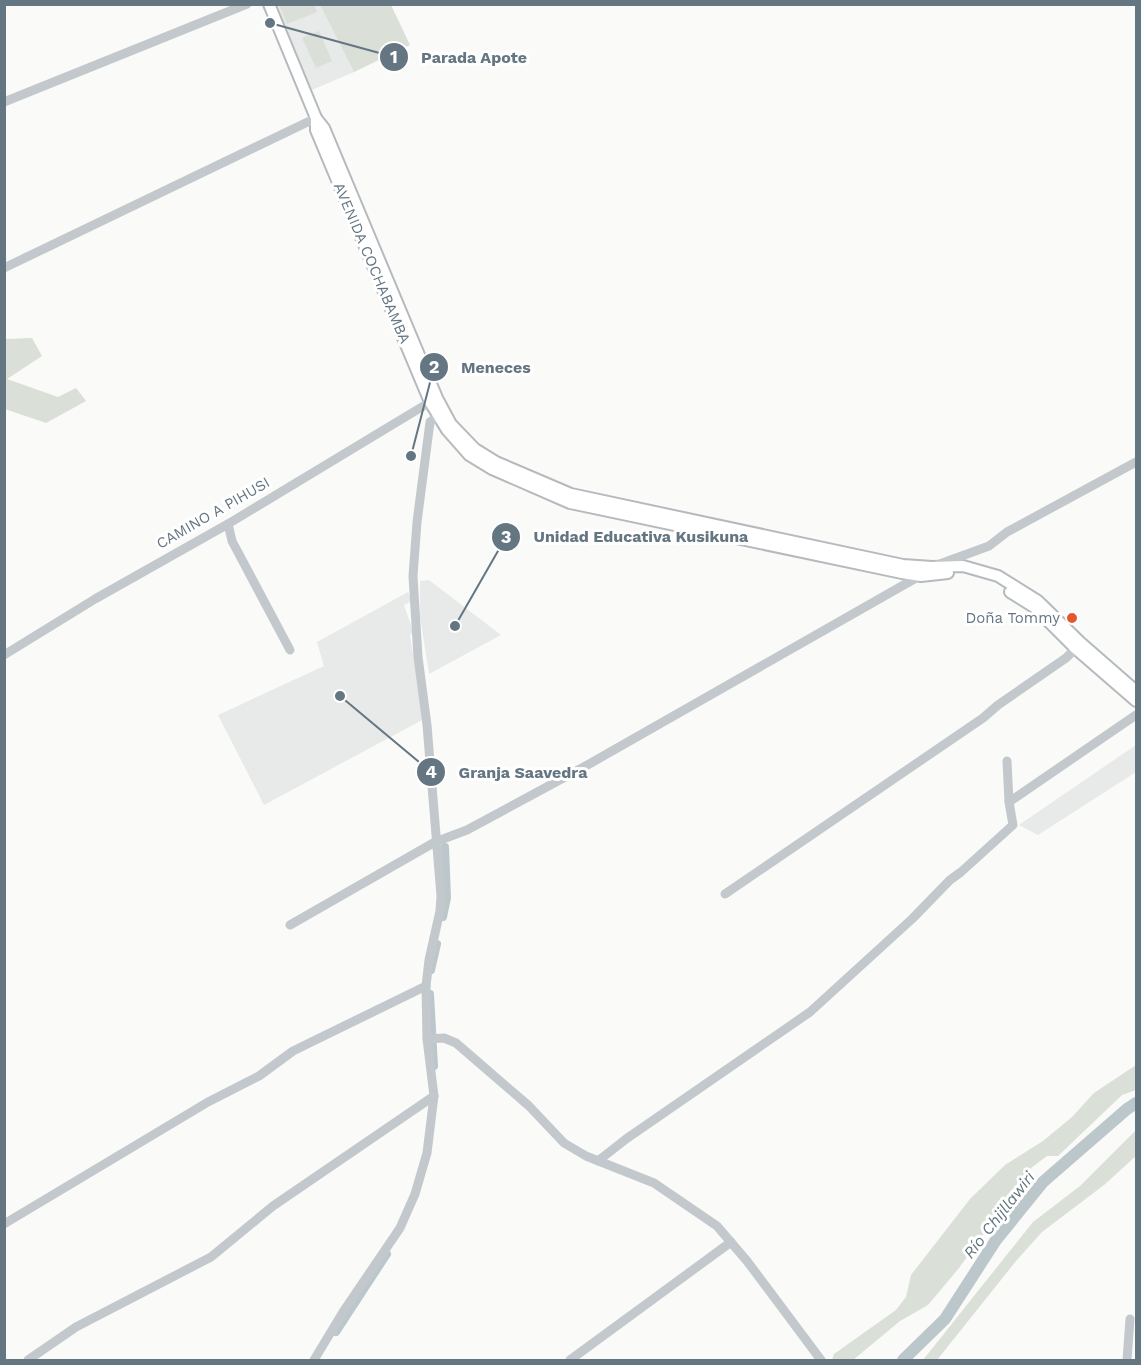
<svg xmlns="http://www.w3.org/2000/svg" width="1141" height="1365" viewBox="0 0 1141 1365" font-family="'Work Sans',sans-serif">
<rect width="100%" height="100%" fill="#fafaf8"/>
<g fill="#e8e9e9">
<polygon points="275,5 320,5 354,72 312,90"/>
<polygon points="429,580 501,635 429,674 420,616 420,581"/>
<polygon points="408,592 412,601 404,605 413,631 410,636 424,719 264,805 218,715 324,666 317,642"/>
<polygon points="1136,745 1136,772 1038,835 1019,825"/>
</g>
<g fill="#dadfd7">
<polygon points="279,5 314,5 317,12 287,24"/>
<polygon points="320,5 391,5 410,45 354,72"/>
<polygon points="319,31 332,61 316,68 302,38"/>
<polygon points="32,338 42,356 7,379 58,397 76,388 86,401 46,423 5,409 5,339"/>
<polygon points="1136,1065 1136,1090 1122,1095 1058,1156 1047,1156 1031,1168 959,1268 928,1305 900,1321 853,1360 832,1360 834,1354 896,1310 906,1297 911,1275 970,1199 1005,1165 1043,1141 1072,1117 1094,1093"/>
<polygon points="1136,1130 1136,1156 1104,1185 1042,1232 1016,1261 937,1360 923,1360 1033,1222 1080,1186"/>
</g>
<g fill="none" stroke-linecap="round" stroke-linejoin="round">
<g stroke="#bbc7cb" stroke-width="8">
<polyline points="443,917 447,898 445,847"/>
<polyline points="431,970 437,944"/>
<polyline points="430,994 434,1066"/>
<polyline points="336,1332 387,1254"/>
</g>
<polyline stroke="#bbc7cb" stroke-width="12" points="903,1360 945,1319 996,1240 1043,1182 1127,1109 1136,1103"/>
<defs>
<g id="major">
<polyline points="269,4 316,118 324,128 437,398 451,424 475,449 496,462 571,494 903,565 932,567 963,566 998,576 1038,601 1081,643 1136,691"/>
<polyline points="316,118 316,130 430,402 447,430 469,455 492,469 570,503 902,573 921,576 948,573"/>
<polyline points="1010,592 1034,607 1076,649 1136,701"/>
</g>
</defs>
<use href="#major" stroke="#b5babe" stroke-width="14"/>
<g stroke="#c3c8cc" stroke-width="9">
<polyline points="4,102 247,4"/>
<polyline points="4,268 316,118"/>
<polyline points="228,524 232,541 290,650"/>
<polyline points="937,565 989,546 1007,532 1136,462"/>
<polyline points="4,655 95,599 228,524 435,399"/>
<polyline points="1007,761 1009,802"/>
<polyline points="725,894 983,718 998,705 1066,658 1079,645"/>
<polyline points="290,925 435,842 467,830 591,763 923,574"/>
<polyline points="427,1039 444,1038 456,1043 529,1106 564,1143 586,1156 654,1183 717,1226 747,1261 821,1360"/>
<polyline points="598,1161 626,1139 810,1012 912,919 950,880 961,872 1013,825 1009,802 1136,715"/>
<polyline points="4,1224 208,1102 259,1076 293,1051 426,986"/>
<polyline points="28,1360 76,1327 211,1257 273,1206 434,1096"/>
<polyline points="314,1360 343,1312 400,1228 415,1194 427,1153 434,1096 427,1039 426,986 429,960 440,911 441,896 427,725 418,657 413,576 417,522 430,422 444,412"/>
<polyline points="570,1360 731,1242"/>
<polyline points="1127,1360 1130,1319"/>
</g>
<use href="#major" stroke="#fff" stroke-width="10"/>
</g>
<circle fill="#e4572e" stroke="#fff" stroke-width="2" cx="1072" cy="618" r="6"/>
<g text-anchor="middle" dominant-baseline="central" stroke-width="6" stroke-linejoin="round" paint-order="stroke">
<g font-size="15" fill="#657683" stroke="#fff">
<text transform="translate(372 263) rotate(67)">AVENIDA COCHABAMBA</text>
<text transform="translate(213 513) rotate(-30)">CAMINO A PIHUSI</text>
</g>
<g font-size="15" fill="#657683" stroke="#fff" text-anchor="end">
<text x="1060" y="618">Doña Tommy</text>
</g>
<g font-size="16" font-style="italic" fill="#60757c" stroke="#fff">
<text transform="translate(999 1215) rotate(-52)">Río Chijllawiri</text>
</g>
</g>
<path fill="none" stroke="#657683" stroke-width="2" d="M270 23L394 57M411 456L434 367M455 626L506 537M340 696L431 772"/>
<g fill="#657683" stroke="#fff" stroke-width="2">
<circle cx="270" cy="23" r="6"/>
<circle cx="411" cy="456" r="6"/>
<circle cx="455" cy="626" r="6"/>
<circle cx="340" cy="696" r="6"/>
<circle cx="394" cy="57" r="15"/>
<circle cx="434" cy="367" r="15"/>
<circle cx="506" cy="537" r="15"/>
<circle cx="431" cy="772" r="15"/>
</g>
<g font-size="18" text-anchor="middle" font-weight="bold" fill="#fff">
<text x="394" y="63">1</text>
<text x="434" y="373">2</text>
<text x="506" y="543">3</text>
<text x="431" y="778">4</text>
</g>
<g font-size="16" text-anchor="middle" font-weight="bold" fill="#657683" stroke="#fff" stroke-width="6" stroke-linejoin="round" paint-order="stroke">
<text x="474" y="63">Parada Apote</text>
<text x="496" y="373">Meneces</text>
<text x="641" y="542">Unidad Educativa Kusikuna</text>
<text x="523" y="778">Granja Saavedra</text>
</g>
<rect width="1141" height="1365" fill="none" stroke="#657683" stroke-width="12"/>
</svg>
